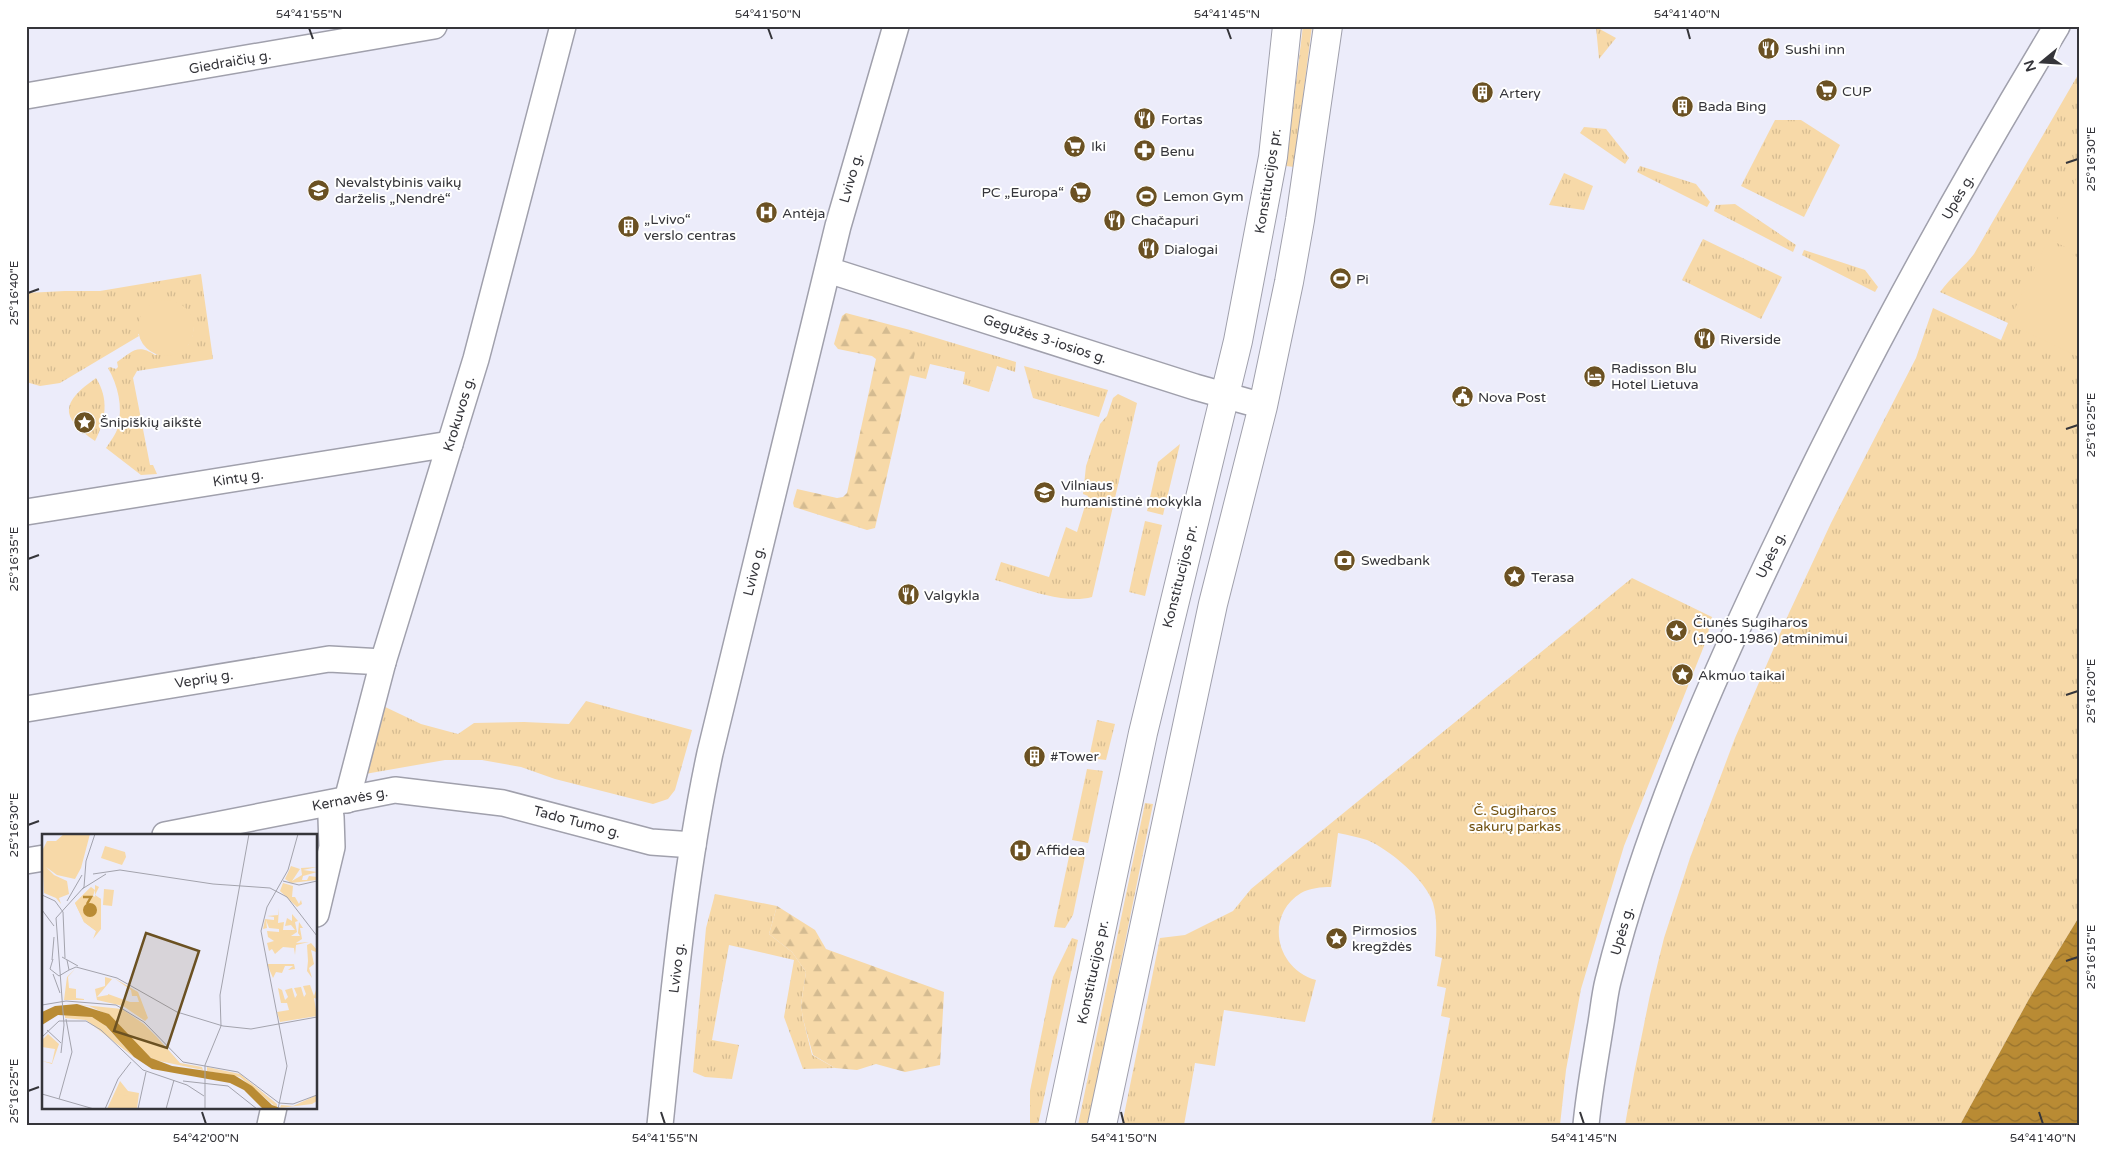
<svg xmlns="http://www.w3.org/2000/svg" width="2105" height="1151" viewBox="0 0 2105 1151" font-family="'Varela Round',sans-serif">
<defs>
<pattern id="grass-tufts" width="24" height="20" patternUnits="userSpaceOnUse" patternTransform="scale(1.25)"><rect width="24" height="20" fill="#f7d9a8"/><path d="M3 7l-1-3M5 7V3M7 7l1-3M15 17l-1-3M17 17v-4M19 17l1-3" fill="none" stroke="#d4bb91"/></pattern>
<pattern id="forest-firs" width="22" height="20" patternUnits="userSpaceOnUse" patternTransform="scale(1.25)"><rect width="22" height="20" fill="#f7d9a8"/><path d="M5 1l3.5 6h-7zM16 11l3.5 6h-7z" fill="#d4bb91"/></pattern>
<pattern id="water-waves" width="16" height="10" patternUnits="userSpaceOnUse" patternTransform="scale(1.25)"><rect width="16" height="10" fill="#b98b34"/><path d="M0 5q4-4 8 0t8 0" fill="none" stroke="#97722d"/></pattern>
</defs>
<rect width="100%" height="100%" fill="#ececfa"/>
<g fill="url(#grass-tufts)">
<polygon points="1303,26 1312,26 1294,167 1286,166"/>
<polygon points="1596,27 1616,38 1599,59"/>
<path d="M2079 73V917L2029 999 1960 1125H1625L1634 1074 1650 995 1664 938 1690 858 1735 738 1789 613 1831 523 1916 358 1933 308 2001 340 2008 323 1940 292C1950 278 1964 267 1974 254Z"/>
<polygon points="1775,120 1801,120 1840,145 1804,217 1741,186"/>
<polygon points="1584,127 1606,129 1629,158 1625,164 1580,133"/>
<polygon points="1640,166 1696,184 1710,202 1707,207 1637,172"/>
<polygon points="1564,173 1593,186 1584,210 1549,205"/>
<polygon points="1735,204 1796,245 1793,252 1714,211 1716,205"/>
<polygon points="1703,239 1782,277 1761,319 1682,280"/>
<polygon points="1804,250 1865,270 1878,287 1875,292 1802,255"/>
<path d="M201 274 213 359 137 371 133 378 150 465H153L157 474 141 475 106 448C110 442 116 434 118 427 123 406 118 386 108 368L110 367 116 369 118 367 117 362C132 352 137 343 155 355L188 345 192 337 194 327 138 334 139 336 60 383 40 386 26 382V293L65 291H100Z"/>
<polygon points="910,330 1016,362 1015,372 997,366 989,392 963,384 965,372 930,364 926,379 909,375 915,337"/>
<polygon points="1024,366 1108,390 1099,417 1033,398"/>
<path d="M96 378C109 399 106 419 95 441 58 416 62 402 96 378Z"/>
<path d="M1118 394 1137 403 1092 597C1064 605 1023 588 995 580L1001 562 1049 577 1066 527 1077 532 1088 496 1083 494 1086 466 1100 424 1107 416 1113 398Z"/>
<polygon points="1180,444 1163,515 1147,511 1158,462"/>
<polygon points="1145,521 1162,525 1145,596 1129,592"/>
<path d="M1632 578 1712 617 1706 641 1624 846 1581 989 1566 1070 1560 1125H1431L1450 1018 1441 1016 1446 988 1437 986 1442 958 1435 956C1436 938 1438 920 1433 903 1426 880 1389 849 1367 840 1358 837 1348 835 1338 833L1331 887C1321 887 1310 888 1301 893 1264 916 1276 969 1316 980L1305 1022 1224 1010 1215 1066 1195 1063 1184 1125H1122L1160 938 1185 935 1233 911 1251 889 1330 824Z"/>
<polygon points="586,701 692,730 675,790 668,799 653,804 555,779 521,767 482,760 445,760 365,774 381,705 421,724 458,734 474,723 524,722 569,724"/>
<polygon points="1097,720 1115,724 1106,760 1089,758"/>
<polygon points="1087,769 1103,771 1088,843 1072,840"/>
<polygon points="1145,803 1153,804 1088,1125 1078,1125"/>
<polygon points="1070,852 1085,857 1073,915 1065,928 1054,927"/>
<polygon points="715,894 777,906 769,934 792,952 806,972 801,1005 803,1019 812,1055 835,1068 803,1069 784,1017 794,960 729,945 712,1040 739,1045 732,1079 705,1077 693,1072 706,928"/>
<polygon points="1072,938 1078,940 1038,1125 1030,1125 1030,1091 1053,977"/>
</g>
<g fill="url(#forest-firs)">
<polygon points="846,313 910,330 916,337 917,344 875,528 867,530 794,507 793,503 797,489 837,498 843,497 847,493 876,359 872,356 838,349 834,344 842,316"/>
<polygon points="777,906 815,930 826,949 944,992 940,1065 905,1072 876,1064 857,1070 835,1068 813,1055 803,1019 801,1005 806,972 792,952 769,934"/>
</g>
<g fill="#f7d9a8">
<polygon points="2079,173 2079,253 2048,239"/>
<polygon points="2047,242 2079,258 2079,357 2008,323"/>
<circle cx="166" cy="328" r="28"/>
</g>
<polygon fill="url(#water-waves)" points="2079,917 2079,1125 1960,1125 2029,999"/>
<g fill="none" stroke-linecap="round" stroke-linejoin="round">
<defs>
<g id="minor">
<polyline points="26,96 434,26"/>
<polyline points="828,270 1195,387 1263,406"/>
<polyline points="26,512 450,444"/>
<polyline points="26,709 329,659 383,662"/>
<polyline points="347,800 383,662 476,359 563,26"/>
<polyline points="165,835 395,790 503,803 651,842 693,845"/>
<polyline points="26,861 44,858"/>
<polyline points="316,914 332,847 331,817"/>
<polyline points="270,1125 274,1107"/>
<path d="M660 1125C673 1000 684 875 710 753L838 226 896 26"/>
<path d="M1586 1125C1589 1093 1595 1061 1600 1029 1603 1013 1604 997 1608 981 1647 825 1713 676 1783 531 1865 358 1958 190 2057 26"/>
</g>
<g id="major">
<polyline points="1060,1125 1143,733 1238,341 1273,157 1287,26"/>
<polyline points="1102,1125 1213,604 1263,406 1289,282 1300,220 1328,26"/>
</g>
</defs>
<use href="#minor" stroke="#a0a0ac" stroke-width="28"/>
<use href="#major" stroke="#a0a0ac" stroke-width="30"/>
<use href="#minor" stroke="#fff" stroke-width="25"/>
<use href="#major" stroke="#fff" stroke-width="28"/>
</g>
<path fill="none" stroke="#35353a" stroke-width="2" d="M309 28 313 39M768 28 772 39M1227 28 1231 39M1687 28 1690 39M2066 163 2078 159M28 293 39 289M2066 429 2078 425M28 559 39 555M2066 695 2078 691M28 825 39 821M2066 961 2078 957M28 1091 39 1087M202 1112 206 1124M661 1112 665 1124M1121 1112 1124 1124M1580 1112 1584 1124M2039 1112 2043 1124"/>
<defs>
<symbol id="restaurant-disc" viewBox="-11 -11 22 22"><circle r="9.5" fill="#6b5122" stroke="#fff"/><path d="M-5-6h1v4h1v-4h1v4h1v-4h1v5L-1.5 .5V6h-2V.5L-5-1ZM5-6V6H3V1.5H1.5Q1.5-4 5-6Z" fill="#fff"/></symbol>
<symbol id="supermarket-disc" viewBox="-11 -11 22 22"><circle r="9.5" fill="#6b5122" stroke="#fff"/><path d="M-6-5.5h2.5l.6 2H6L4.5 2H-2.5L-4.4-4H-6ZM-1.5 3.2a1.3 1.3 0 1 0 .1 0ZM3 3.2a1.3 1.3 0 1 0 .1 0Z" fill="#fff"/></symbol>
<symbol id="building-disc" viewBox="-11 -11 22 22"><circle r="9.5" fill="#6b5122" stroke="#fff"/><path d="M-4-6H4V6H1V3H-1V6H-4ZM-2.5-4.3h1.7v1.8h-1.7ZM.8-4.3h1.7v1.8H.8ZM-2.5-1h1.7V.8h-1.7ZM.8-1h1.7V.8H.8Z" fill="#fff"/></symbol>
<symbol id="pharmacy-disc" viewBox="-11 -11 22 22"><circle r="9.5" fill="#6b5122" stroke="#fff"/><path d="M-2-6h4v4h4v4h-4v4h-4v-4h-4v-4h4Z" fill="#fff"/></symbol>
<symbol id="school-disc" viewBox="-11 -11 22 22"><circle r="9.5" fill="#6b5122" stroke="#fff"/><path d="M0-5L7-2L0 1L-7-2ZM-4 1L0 2.5L4 1V4Q0 6-4 4Z" fill="#fff"/></symbol>
<symbol id="stadium-disc" viewBox="-11 -11 22 22"><circle r="9.5" fill="#6b5122" stroke="#fff"/><path d="M0-5a6.5 5 0 1 0 0 10a6.5 5 0 1 0 0-10ZM-3.5-1.8h7v3.6h-7Z" fill="#fff"/></symbol>
<symbol id="hospital-disc" viewBox="-11 -11 22 22"><circle r="9.5" fill="#6b5122" stroke="#fff"/><path d="M-5-5h3v3.5h4V-5h3V5h-3V1.5h-4V5h-3Z" fill="#fff"/></symbol>
<symbol id="hotel-disc" viewBox="-11 -11 22 22"><circle r="9.5" fill="#6b5122" stroke="#fff"/><path d="M-6-4.5h1.5V1H6V5H4.5V3h-9V5H-6ZM-4 0a1.8 1.8 0 1 1 3.6 0ZM.5 0V-2.5h3Q6-2.5 6 0Z" fill="#fff"/></symbol>
<symbol id="civic-disc" viewBox="-11 -11 22 22"><circle r="9.5" fill="#6b5122" stroke="#fff"/><path d="M-.6-6.5H3V-4.5H.6V-3L4-1V1h2V6H-6V1h2V-1L-.6-3ZM-1.2 2.5V6h2.4V2.5Z" fill="#fff"/></symbol>
<symbol id="sight-disc" viewBox="-11 -11 22 22"><circle r="9.5" fill="#6b5122" stroke="#fff"/><path d="M0-6L1.8-2.2L6-1.7L2.9 1.2L3.7 5.4L0 3.3L-3.7 5.4L-2.9 1.2L-6-1.7L-1.8-2.2Z" fill="#fff"/></symbol>
<symbol id="bank-disc" viewBox="-11 -11 22 22"><circle r="9.5" fill="#6b5122" stroke="#fff"/><path d="M-6-4H6V4H-6ZM0-2.3a2.3 2.3 0 1 0 0 4.6a2.3 2.3 0 1 0 0-4.6Z" fill="#fff"/></symbol>
</defs>
<g fill-rule="evenodd">
<use href="#restaurant-disc" x="1756" y="36" width="25" height="25"/>
<use href="#supermarket-disc" x="1814" y="78" width="25" height="25"/>
<use href="#building-disc" x="1470" y="80" width="25" height="25"/>
<use href="#building-disc" x="1670" y="94" width="25" height="25"/>
<use href="#restaurant-disc" x="1132" y="106" width="25" height="25"/>
<use href="#supermarket-disc" x="1062" y="134" width="25" height="25"/>
<use href="#pharmacy-disc" x="1132" y="138" width="25" height="25"/>
<use href="#school-disc" x="306" y="178" width="25" height="25"/>
<use href="#supermarket-disc" x="1068" y="180" width="25" height="25"/>
<use href="#stadium-disc" x="1134" y="184" width="25" height="25"/>
<use href="#hospital-disc" x="754" y="200" width="25" height="25"/>
<use href="#restaurant-disc" x="1102" y="208" width="25" height="25"/>
<use href="#building-disc" x="616" y="214" width="25" height="25"/>
<use href="#restaurant-disc" x="1136" y="236" width="25" height="25"/>
<use href="#stadium-disc" x="1328" y="266" width="25" height="25"/>
<use href="#restaurant-disc" x="1692" y="326" width="25" height="25"/>
<use href="#hotel-disc" x="1582" y="364" width="25" height="25"/>
<use href="#civic-disc" x="1450" y="384" width="25" height="25"/>
<use href="#sight-disc" x="72" y="410" width="25" height="25"/>
<use href="#school-disc" x="1032" y="480" width="25" height="25"/>
<use href="#bank-disc" x="1332" y="548" width="25" height="25"/>
<use href="#sight-disc" x="1502" y="564" width="25" height="25"/>
<use href="#restaurant-disc" x="896" y="582" width="25" height="25"/>
<use href="#sight-disc" x="1664" y="618" width="25" height="25"/>
<use href="#sight-disc" x="1670" y="662" width="25" height="25"/>
<use href="#building-disc" x="1022" y="744" width="25" height="25"/>
<use href="#hospital-disc" x="1008" y="838" width="25" height="25"/>
<use href="#sight-disc" x="1324" y="926" width="25" height="25"/>
</g>
<g text-anchor="middle" dominant-baseline="central" stroke-width="4" stroke-linejoin="round" paint-order="stroke">
<g font-size="14" fill="#35353a" stroke="#fff" text-anchor="start">
<text x="1785" y="49">Sushi inn</text>
<text x="1842" y="91">CUP</text>
<text x="1499" y="93">Artery</text>
<text x="1698" y="106">Bada Bing</text>
<text x="1161" y="119">Fortas</text>
<text x="1091" y="146">Iki</text>
<text x="1160" y="151">Benu</text>
<text x="335" y="182">Nevalstybinis vaikų<tspan x="335" dy="16">darželis „Nendrė“</tspan></text>
<text x="1064" y="192" text-anchor="end">PC „Europa“</text>
<text x="1163" y="196">Lemon Gym</text>
<text x="782" y="213">Antėja</text>
<text x="644" y="219">„Lvivo“<tspan x="644" dy="16">verslo centras</tspan></text>
<text x="1131" y="220">Chačapuri</text>
<text x="1164" y="249">Dialogai</text>
<text x="1356" y="279">Pi</text>
<text x="1720" y="339">Riverside</text>
<text x="1611" y="368">Radisson Blu<tspan x="1611" dy="16">Hotel Lietuva</tspan></text>
<text x="1478" y="397">Nova Post</text>
<text x="100" y="422">Šnipiškių aikštė</text>
<text x="1061" y="485">Vilniaus<tspan x="1061" dy="16">humanistinė mokykla</tspan></text>
<text x="1361" y="560">Swedbank</text>
<text x="1531" y="577">Terasa</text>
<text x="924" y="595">Valgykla</text>
<text x="1693" y="622">Čiunės Sugiharos<tspan x="1693" dy="16">(1900-1986) atminimui</tspan></text>
<text x="1698" y="675">Akmuo taikai</text>
<text x="1050" y="756">#Tower</text>
<text x="1036" y="850">Affidea</text>
<text x="1352" y="930">Pirmosios<tspan x="1352" dy="16">kregždės</tspan></text>
</g>
<g font-size="14" fill="#35353a" stroke="#fff">
<text transform="translate(230 62) rotate(-10)">Giedraičių g.</text>
<text transform="translate(851 178) rotate(-74)">Lvivo g.</text>
<text transform="translate(1268 181) rotate(-81)">Konstitucijos pr.</text>
<text transform="translate(1958 197) rotate(-60)">Upės g.</text>
<text transform="translate(1045 339) rotate(18)">Gegužės 3-iosios g.</text>
<text transform="translate(459 414) rotate(-73)">Krokuvos g.</text>
<text transform="translate(238 478) rotate(-9)">Kintų g.</text>
<text transform="translate(1771 555) rotate(-64)">Upės g.</text>
<text transform="translate(754 571) rotate(-76)">Lvivo g.</text>
<text transform="translate(1180 576) rotate(-76)">Konstitucijos pr.</text>
<text transform="translate(204 679) rotate(-9)">Veprių g.</text>
<text transform="translate(350 799) rotate(-11)">Kernavės g.</text>
<text transform="translate(577 822) rotate(15)">Tado Tumo g.</text>
<text transform="translate(1622 931) rotate(-74)">Upės g.</text>
<text transform="translate(677 968) rotate(-83)">Lvivo g.</text>
<text transform="translate(1093 972) rotate(-78)">Konstitucijos pr.</text>
</g>
<g font-size="14" fill="#715110" stroke="#fff">
<text x="1515" y="810">Č. Sugiharos<tspan x="1515" dy="16">sakurų parkas</tspan></text>
</g>
</g>
<g transform="translate(42 834)">
<rect width="275" height="275" fill="#ececfa"/>
<path d="M63 12 83 18 84 23 80 31 59 24ZM249 32 258 35 250 47 260 41 259 34 275 33 261 36 275 38 261 42 260 46H265L267 42 275 43V46L249 49 243 45ZM241 49 251 52 250 63H253L257 70 259 66 260 70 255 73 238 57ZM49 53 53 56 51 62 59 65V95L51 105 54 97 42 88 33 69ZM237 74 236 89 242 88 241 96H253L249 91 243 92 245 84 250 87V80L256 87 253 88 255 98 249 102H258L256 99 257 88 261 94H258L260 105 254 109 267 108 254 111 253 121 252 114 241 113 233 120 230 115 227 117 225 109 232 107 226 103 225 97 237 98V95L227 94 224 86 225 94 221 95 223 85 232 86V83L225 82 236 81ZM269 109 275 116 274 123V118L269 116 272 130 267 134 270 144 265 137 266 127 233 128 266 127 265 111ZM225 130H252L253 135 246 136 251 132H243L240 139 234 138 231 144ZM33 135 26 143 27 154 34 155V164L42 165V162V166H22L25 143ZM63 143 70 145 55 163 66 161V155V160L88 168H97L95 162H90L89 156 72 144 96 158 106 184 103 187 81 172 55 166 53 155 63 152ZM268 151 272 162 275 153V165L272 164 275 182 238 188 235 178 247 176 245 169H239L236 154 240 156 243 166 246 163 243 156 250 154 253 164 255 161 252 154 259 153 262 163 264 160 261 152ZM22 169 80 175 102 190 114 202 111 205 114 202 138 229 160 233 161 236 112 226 93 211 67 181 47 172ZM23 180 44 181 58 186 93 224 44 186 23 184ZM6 200 17 210 10 230 0 227 10 229 13 215 0 213V206ZM165 233 198 240 235 270V274L198 243 165 237ZM78 247 86 257 97 259 95 275H65ZM275 261V267L270 270 238 274 239 271 251 272Z" fill="#f7d9a8"/>
<path d="M22 0H48L39 34 33 45 15 41 4 33 12 41 25 47 27 60 17 64 19 70 14 64 2 59 0 17 5 7H14ZM53 51 57 53 53 61 59 65 58 93 54 97 42 88 33 69 49 53 37 69 40 72 41 69 43 70 42 79 46 83 57 79 58 74 53 62ZM78 249 86 258 85 262 76 260 70 275H67Z" fill="#f7d9a8"/>
<path d="M62 55 72 56 70 72 61 71Z" fill="#f7d9a8"/>
<path d="M41 76a7 7 0 1 1 14 0a7 7 0 1 1-14 0ZM35 170 67 180 109 224 130 232 192 241 210 252 230 271 241 275H221L202 256 188 249 110 235 92 223 64 192 50 183 16 181 0 191V178L13 172Z" fill="#b98b34"/>
<path fill="none" stroke="#b98b34" stroke-width="2.5" d="M41 63H49L45 70"/>
<path fill="none" stroke="#a3a3ad" stroke-width="1" d="M51 40 78 36 171 50 228 54 245 63 275 102M241 47 257 51 275 47M40 55 64 40M0 61 13 67 21 78 23 124M25 67 40 41M0 76 12 92M20 123 36 132M11 125 8 135 17 142 27 136 25 126M10 126 12 103M27 136 34 133 75 144 135 178 181 192 209 195 275 183M11 140 18 159M0 171 24 167 74 171 102 188 141 228 196 238 237 269 251 270 275 261M5 196 19 209M0 203 17 187H44L59 196 101 236 145 251 162 262M19 219 22 191 14 84 42 53 44 27 53 0M141 247 186 252 215 275M0 260 52 275M17 265 30 218 24 185M63 275 76 245 89 228M96 275 104 238M124 275 132 246M163 275V231L179 192 178 161 207 0M236 275 245 232 219 97 225 73 246 36 256 0"/>
<path fill="#6b5122" fill-opacity="0.15" stroke="#6b5122" stroke-width="2.5" d="M104 99 157 117 125 214 72 197Z"/>
<rect width="275" height="275" fill="none" stroke="#35353a" stroke-width="2.5"/>
</g>
<rect width="2105" height="1151" fill="none" stroke="#ffffff" stroke-width="55"/>
<g transform="translate(2042 62) rotate(252)" stroke="#ffffff" stroke-width="4" paint-order="stroke">
<path d="M0-4L9 19L0 12L-9 19Z" fill="#35353a"/>
<text y="-8" font-size="14" font-weight="bold" text-anchor="middle" fill="#35353a">N</text>
</g>
<rect x="28" y="28" width="2050" height="1096" fill="none" stroke="#35353a" stroke-width="2"/>
<g font-size="12" text-anchor="middle" fill="#35353a">
<text x="309" y="18">54°41'55"N</text>
<text x="768" y="18">54°41'50"N</text>
<text x="1227" y="18">54°41'45"N</text>
<text x="1687" y="18">54°41'40"N</text>
<text transform="translate(2091 159) rotate(-90)" y="4">25°16'30"E</text>
<text transform="translate(14 293) rotate(-90)" y="4">25°16'40"E</text>
<text transform="translate(2091 425) rotate(-90)" y="4">25°16'25"E</text>
<text transform="translate(14 559) rotate(-90)" y="4">25°16'35"E</text>
<text transform="translate(2091 691) rotate(-90)" y="4">25°16'20"E</text>
<text transform="translate(14 825) rotate(-90)" y="4">25°16'30"E</text>
<text transform="translate(2091 957) rotate(-90)" y="4">25°16'15"E</text>
<text transform="translate(14 1091) rotate(-90)" y="4">25°16'25"E</text>
<text x="206" y="1142">54°42'00"N</text>
<text x="665" y="1142">54°41'55"N</text>
<text x="1124" y="1142">54°41'50"N</text>
<text x="1584" y="1142">54°41'45"N</text>
<text x="2043" y="1142">54°41'40"N</text>
</g>
</svg>
